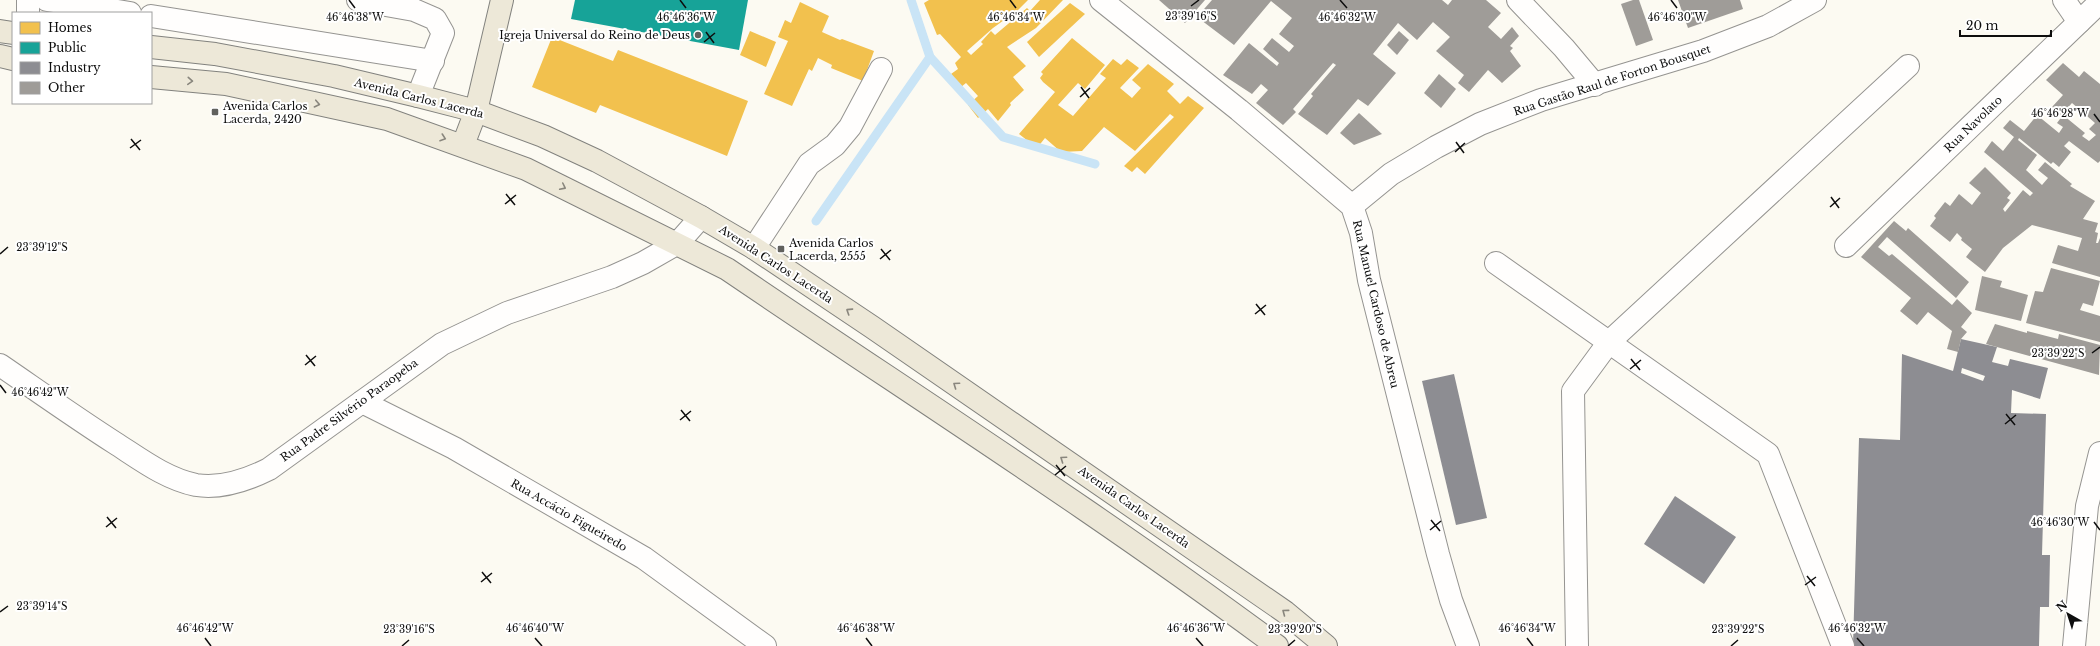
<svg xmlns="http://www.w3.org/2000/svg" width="2100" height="646" viewBox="0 0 2100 646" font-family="'Libre Baskerville',serif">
<rect width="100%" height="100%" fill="#fcfaf2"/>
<g fill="#f2c14e">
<polygon points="929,0 1028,0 1018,10 993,28 967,51 971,55 983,44 981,42 991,31 995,35 1027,8 1030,11 1040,0 1063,0 1036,28 1007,47 1026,66 1013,77 1024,90 1010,103 1011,105 998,121 988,109 978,118 968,105 978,96 966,83 961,87 953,78 951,74 958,69 955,63 961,57 940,34 937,35 924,3"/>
<polygon points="800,2 829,16 822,32 840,40 842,39 874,51 863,81 831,68 832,65 818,58 812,71 809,69 792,106 764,94 788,41 778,37 785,20 791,23"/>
<polygon points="1070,3 1085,14 1039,57 1027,42"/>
<polygon points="750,31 776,42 766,67 740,55"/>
<polygon points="552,37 613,61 618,50 748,101 727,156 600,105 596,113 532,87"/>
<polygon points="1072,38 1105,65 1085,89 1078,83 1058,105 1073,116 1106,78 1100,74 1113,59 1121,65 1127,59 1139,68 1120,88 1132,98 1141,88 1132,80 1148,64 1174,84 1167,91 1180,104 1188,96 1204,108 1145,174 1137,167 1132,172 1124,166 1174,117 1170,114 1135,151 1104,127 1082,151 1061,152 1045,138 1037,148 1019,134 1055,92 1043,82 1040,78 1043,74 1041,72"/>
</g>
<polygon fill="#17a398" points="575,0 748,0 739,50 571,19"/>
<g fill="#8d8d92" fill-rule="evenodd">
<path d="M1961 339 1997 347 1992 362 2008 366 2010 359 2048 368 2040 399 2012 390 2011 413 2046 414 2042 555H2050L2049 607H2040L2039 646H1853L1859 438 1900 440 1902 354 1953 371ZM1962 368 1985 376 1983 381 1961 373Z"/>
<polygon points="1454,374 1487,518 1456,525 1422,381"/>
<polygon points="1675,496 1736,537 1704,584 1644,544"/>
</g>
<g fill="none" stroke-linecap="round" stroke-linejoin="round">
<g stroke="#c9e4f6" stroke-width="9">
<polyline points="930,57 1003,137 1095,164"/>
<polyline points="816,221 930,57 911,0"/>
</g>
</g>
<g fill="#9f9c98">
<polygon points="1159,0 1205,0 1185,23"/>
<polygon points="1212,0 1442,0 1448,5 1452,0 1486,0 1501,13 1488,27 1501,39 1512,27 1519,36 1510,46 1513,48 1510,51 1521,66 1502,83 1488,70 1469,92 1458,83 1464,75 1436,51 1450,37 1433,22 1417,40 1398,23 1373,54 1396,73 1368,106 1358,99 1327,135 1298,114 1313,96 1311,94 1336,65 1333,63 1293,109 1296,112 1283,125 1256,103 1268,90 1261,84 1252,94 1223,75 1249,43 1277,66 1279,63 1263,49 1272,38 1289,52 1294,46 1279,34 1292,18 1271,1 1234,45 1197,17"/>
<polygon points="1633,0 1639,0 1653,40 1636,46 1621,4"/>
<polygon points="1678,0 1740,0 1743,9 1688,28"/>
<polygon points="1399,31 1409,40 1397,55 1387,45"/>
<polygon points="2063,63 2079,77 2084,71 2100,84 2100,161 2098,163 2069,141 2064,146 2071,152 2059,167 2053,162 2051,164 2019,138 2018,140 2037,155 2026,170 2042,185 2048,178 2038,170 2045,162 2072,184 2070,186 2095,201 2083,219 2098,223 2095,232 2098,233 2096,243 2098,243 2100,238 2100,277 2052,263 2058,245 2078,251 2082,238 2032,225 2003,248 1985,272 1966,257 1972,249 1961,240 1962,238 1957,233 1950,242 1930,226 1936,218 1934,216 1945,202 1950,206 1959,194 1972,205 1981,193 1969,183 1985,167 2011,193 2007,198 2010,200 2003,209 2005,212 2023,190 2030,196 2033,193 1984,152 1992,141 2003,151 2014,137 2003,128 2010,120 2024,131 2037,115 2059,133 2063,127 2057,123 2063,115 2085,133 2082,136 2089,141 2096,135 2089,129 2095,123 2072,103 2061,115 2052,107 2063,95 2046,80"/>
<polygon points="1439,74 1456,89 1441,108 1424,93"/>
<polygon points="1359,113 1382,134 1354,145 1340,133"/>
<polygon points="1894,221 1906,231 1908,228 1969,282 1956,298 1887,237 1878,247 1889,256 1892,254 1952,305 1957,299 1972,313 1961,327 1967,332 1961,339 1958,352 1947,349 1952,331 1928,312 1917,325 1900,311 1911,298 1861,257"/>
<polygon points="2051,268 2100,281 2093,306 2083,303 2080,310 2100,316 2100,342 2026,323 2035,291 2043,292"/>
<polygon points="1982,276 2002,281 2000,287 2028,295 2021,321 1975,310"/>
<polygon points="1995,324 2027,333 2027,331 2058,339 2059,334 2100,345 2099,375 1986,344"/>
</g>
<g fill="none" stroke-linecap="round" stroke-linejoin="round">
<defs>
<g id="minor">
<polyline points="28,0 28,13"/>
<polyline points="47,0 130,13"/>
<polyline points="358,0 414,10 435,19 443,33 418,96"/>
<polyline points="1101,0 1239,110 1352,206 1361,233 1369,280 1438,554 1451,600 1468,646"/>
<polyline points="1518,0 1564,48 1595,85"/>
<polyline points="2064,0 2079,22"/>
<polyline points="151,16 433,61"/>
<polyline points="1352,206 1391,174 1436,147 1480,124 1541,100 1703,51 1768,26 1815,0"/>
<polyline points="1846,246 2100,2"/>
<polyline points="754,248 809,164 835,145 850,127 881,69"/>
<polyline points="1496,263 1768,454 1843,646"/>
<path d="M0 365C38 391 76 418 115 443 140 459 166 479 196 485 221 489 247 480 269 469L442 344 507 313 612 277 643 263 678 243 701 217"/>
<polyline points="362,402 454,448 644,558 765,646"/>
<polyline points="1577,646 1573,391 1609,342 1908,66"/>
<polyline points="2074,646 2087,506 2100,453"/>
</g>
<g id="major">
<polyline points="0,31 13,33"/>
<polyline points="151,47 215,54 334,76 418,96 476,111 543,136 597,161 701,217 754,248 872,327 1285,612 1326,646"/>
<polyline points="0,56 13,59"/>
<path d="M151 77 226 84 387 119 526 169 727 269C911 394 1098 513 1277 646"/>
<polyline points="463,145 476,111 502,0"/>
</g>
</defs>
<use href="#minor" stroke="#959491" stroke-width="24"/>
<use href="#major" stroke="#82827e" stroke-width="24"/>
<use href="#minor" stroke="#fffefd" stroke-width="22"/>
<use href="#major" stroke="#ede8d8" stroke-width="22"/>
</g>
<defs><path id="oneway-chevron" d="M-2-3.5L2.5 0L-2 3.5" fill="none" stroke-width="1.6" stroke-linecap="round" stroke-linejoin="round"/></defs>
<g stroke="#89867d">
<use href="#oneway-chevron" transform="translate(190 81) rotate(4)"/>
<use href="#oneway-chevron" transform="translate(317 104) rotate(12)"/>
<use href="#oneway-chevron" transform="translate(443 138) rotate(19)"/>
<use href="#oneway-chevron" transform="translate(563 187) rotate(26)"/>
<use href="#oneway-chevron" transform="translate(849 311) rotate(-147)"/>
<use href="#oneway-chevron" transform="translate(956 385) rotate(-145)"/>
<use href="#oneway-chevron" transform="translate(1063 459) rotate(-145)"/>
<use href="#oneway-chevron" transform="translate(1285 612) rotate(-143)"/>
</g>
<path fill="none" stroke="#0e0e0e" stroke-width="1.5" d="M349 0 355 8M680 0 686 8M1010 0 1016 8M1340 0 1347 8M1671 0 1677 8M1191 6 1199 0M706 32 714 43M704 42 715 33M1081 87 1089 98M1080 97 1090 88M2094 114 2100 122M131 139 140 150M1456 142 1464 153M130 148 141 140M1455 152 1465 143M506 194 515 205M1831 197 1839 208M505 204 516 195M1830 207 1840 198M881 249 890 260M0 254 8 247M880 259 891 250M1256 304 1265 315M1255 314 1266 305M2092 353 2100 347M306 355 315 366M1631 359 1640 370M305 365 316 356M1630 369 1641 360M0 385 6 393M681 410 690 421M2006 414 2015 425M680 420 691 411M2005 424 2016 415M1056 465 1065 476M1055 475 1066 466M107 517 116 528M1431 520 1440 531M2094 522 2100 530M106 527 117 518M1430 530 1441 521M482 572 491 583M1807 576 1815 586M481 582 492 573M1805 585 1816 577M0 612 8 606M205 638 211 646M535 638 542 646M866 638 872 646M1196 638 1203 646M1527 638 1533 646M1857 638 1864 646M402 646 409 640M1288 646 1295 640M1731 646 1738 640"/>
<g fill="#61615e" stroke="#fff" stroke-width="1.5">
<circle cx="698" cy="35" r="4"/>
<rect x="211" y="108" width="8" height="8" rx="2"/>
<rect x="777" y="245" width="8" height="8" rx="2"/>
</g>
<g text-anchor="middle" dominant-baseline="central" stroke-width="4" stroke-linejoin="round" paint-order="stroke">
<g font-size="11" fill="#0e0e0e" stroke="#fff" text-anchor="start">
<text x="690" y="35" text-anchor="end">Igreja Universal do Reino de Deus</text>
<text x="223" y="106">Avenida Carlos<tspan x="223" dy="13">Lacerda, 2420</tspan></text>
<text x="789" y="243">Avenida Carlos<tspan x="789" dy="13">Lacerda, 2555</tspan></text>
</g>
<g font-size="11" fill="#0e0e0e" stroke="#fff">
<text transform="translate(1612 80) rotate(-18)">Rua Gastão Raul de Forton Bousquet</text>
<text transform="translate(419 98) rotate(14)">Avenida Carlos Lacerda</text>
<text transform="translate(1973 124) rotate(-44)">Rua Navolato</text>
<text transform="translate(776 264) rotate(33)">Avenida Carlos Lacerda</text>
<text transform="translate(1376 304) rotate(77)">Rua Manuel Cardoso de Abreu</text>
<text transform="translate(349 410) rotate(-36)">Rua Padre Silvério Paraopeba</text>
<text transform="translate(1134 507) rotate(35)">Avenida Carlos Lacerda</text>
<text transform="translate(569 515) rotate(30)">Rua Accácio Figueiredo</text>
</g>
</g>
<g font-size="10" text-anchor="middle" fill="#0e0e0e" stroke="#fff" stroke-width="4" stroke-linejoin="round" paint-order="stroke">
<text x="1191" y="20">23°39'16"S</text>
<text x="1016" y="21">46°46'34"W</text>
<text x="355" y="21">46°46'38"W</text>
<text x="686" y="21">46°46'36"W</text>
<text x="1347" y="21">46°46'32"W</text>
<text x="1677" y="21">46°46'30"W</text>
<text x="2060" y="117">46°46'28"W</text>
<text x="42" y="251">23°39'12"S</text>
<text x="2058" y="357">23°39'22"S</text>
<text x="40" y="396">46°46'42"W</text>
<text x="2060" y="526">46°46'30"W</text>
<text x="42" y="610">23°39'14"S</text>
<text x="205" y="632">46°46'42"W</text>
<text x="535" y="632">46°46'40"W</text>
<text x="866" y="632">46°46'38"W</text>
<text x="1196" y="632">46°46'36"W</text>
<text x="1527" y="632">46°46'34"W</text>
<text x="1857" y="632">46°46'32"W</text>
<text x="409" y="633">23°39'16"S</text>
<text x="1295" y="633">23°39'20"S</text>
<text x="1738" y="633">23°39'22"S</text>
</g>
<rect x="12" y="12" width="140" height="92" fill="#ffffff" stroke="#9f9f9f"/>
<rect x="20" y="22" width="20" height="12" fill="#f2c14e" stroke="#9f9f9f"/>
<text x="48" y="32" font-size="12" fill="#0e0e0e">Homes</text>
<rect x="20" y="42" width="20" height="12" fill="#17a398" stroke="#9f9f9f"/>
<text x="48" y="52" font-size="12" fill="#0e0e0e">Public</text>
<rect x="20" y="62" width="20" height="12" fill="#8d8d92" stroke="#9f9f9f"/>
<text x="48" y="72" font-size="12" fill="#0e0e0e">Industry</text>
<rect x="20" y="82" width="20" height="12" fill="#9f9c98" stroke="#9f9f9f"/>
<text x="48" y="92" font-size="12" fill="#0e0e0e">Other</text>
<g transform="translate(2068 614) rotate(321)" stroke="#ffffff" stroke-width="3" paint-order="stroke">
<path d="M0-3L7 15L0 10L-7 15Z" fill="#0e0e0e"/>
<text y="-6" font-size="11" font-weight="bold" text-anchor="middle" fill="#0e0e0e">N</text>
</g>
<path d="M1960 30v6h91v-6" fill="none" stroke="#0e0e0e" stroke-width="2"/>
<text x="1966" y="30" font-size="12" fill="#0e0e0e" stroke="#ffffff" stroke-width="3" paint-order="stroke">20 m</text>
</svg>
